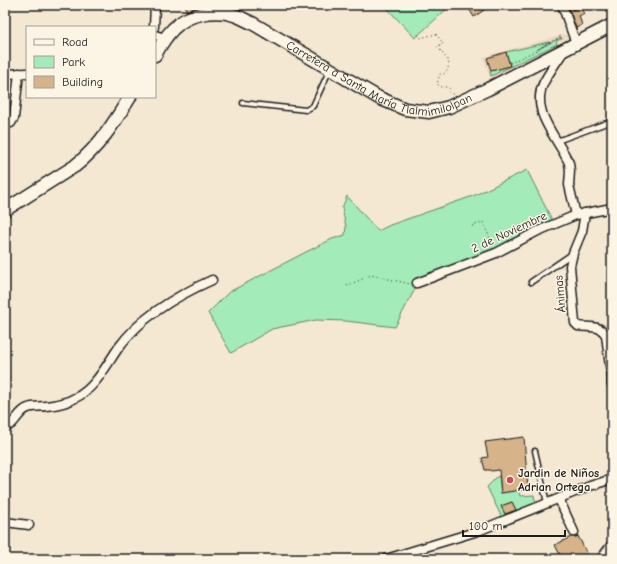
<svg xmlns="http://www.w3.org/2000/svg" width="617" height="564" viewBox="0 0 617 564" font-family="'Comic Neue',sans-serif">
<rect width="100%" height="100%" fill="#f5e8d3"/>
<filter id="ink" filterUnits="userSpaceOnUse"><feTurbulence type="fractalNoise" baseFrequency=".025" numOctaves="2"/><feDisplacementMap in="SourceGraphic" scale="8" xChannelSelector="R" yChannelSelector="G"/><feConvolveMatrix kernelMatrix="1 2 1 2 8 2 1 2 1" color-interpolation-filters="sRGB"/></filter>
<g filter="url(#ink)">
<polygon fill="#ecd8bd" points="565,34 567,39 558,42 559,45 490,78 483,57"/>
<g fill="#a3ebb8" stroke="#60846a">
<polygon points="384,5 451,5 415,38"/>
<polygon points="561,37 561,39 556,41 557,44 491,76 490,71 510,66 506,52 549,42 537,50"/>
<polygon points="527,170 552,220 495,249 416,280 416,287 395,327 346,321 316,320 272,329 231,353 208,313 229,292 306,252 332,239 345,235 346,227 342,208 347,196 378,231 390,225 473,196"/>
<polygon points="498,476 499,476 501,493 518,490 520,496 534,495 536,505 517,512 512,502 501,506 506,516 502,518 487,487"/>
</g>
<g fill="#d7b389" stroke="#1c1c1c">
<polygon points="186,5 205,5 205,6 186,11"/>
<polygon points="474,5 491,5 474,17 469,9"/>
<polygon points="571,5 573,10 581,7 584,14 579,16 582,25 576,28 568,6"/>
<polygon points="506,52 510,66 491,71 487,58"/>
<polygon points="524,437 528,489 501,493 499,470 491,471 490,470 485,470 482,458 488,457 485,442"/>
<polygon points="512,502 516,510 505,514 501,506"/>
<polygon points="578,536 590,559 562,559 555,545 571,537 576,537"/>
</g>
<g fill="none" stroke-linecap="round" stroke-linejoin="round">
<defs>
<g id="service">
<polyline points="243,103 306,110 313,106 330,69"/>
<polyline points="557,141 612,121"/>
<polyline points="531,282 572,254"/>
<polyline points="535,451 547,503"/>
</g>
<g id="minor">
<polyline points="562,5 576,43"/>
<polyline points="154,27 155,5"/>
<polyline points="155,35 165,38"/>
<path d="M564 51C557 61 550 71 544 82 529 111 558 138 569 163L570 171 569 185 576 215"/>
<polyline points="5,74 27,73"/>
<polyline points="5,122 11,123 14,118 19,73"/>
<path d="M585 213 582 231 573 253 570 266 575 323 578 326C588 328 600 324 606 335L611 374"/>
<polyline points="417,283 496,253 538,231 576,215 612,208"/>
<polyline points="612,373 612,385"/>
<path d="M5 427C16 425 17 412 28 408 33 406 40 407 46 406 55 405 67 403 75 398 95 389 107 364 119 347 141 317 178 295 212 280"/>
<polyline points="559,499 574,532"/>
<polyline points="5,522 29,525"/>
<polyline points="386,559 478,531 590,486 612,479"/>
<polyline points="601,559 612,544"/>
</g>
<g id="secondary">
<path id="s1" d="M155 55C160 46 165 37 173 29 188 13 217 8 237 16 242 18 247 21 252 23L379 98 405 109 429 112 449 107 488 89 612 25"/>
<path d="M5 210 75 166C99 147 114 123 130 97"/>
</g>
</defs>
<use href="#service" stroke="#1c1c1c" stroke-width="7"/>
<use href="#minor" stroke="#1c1c1c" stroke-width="11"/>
<use href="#secondary" stroke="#1c1c1c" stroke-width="15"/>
<g stroke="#1c1c1c" stroke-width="1" stroke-dasharray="1 3" stroke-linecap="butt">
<polyline points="418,35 420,38 436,34 443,43 441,46 437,46 449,62 448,69 444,74 440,74 437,84 442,87 448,87 450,89 449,92 454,95"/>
<polyline points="510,63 533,52 561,36 562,40"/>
<polyline points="472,226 483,222 493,245"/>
<polyline points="347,286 371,275 410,284"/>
</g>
<use href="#service" stroke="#fcf5e5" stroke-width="4"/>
<use href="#minor" stroke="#fcf5e5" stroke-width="8"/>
<use href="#secondary" stroke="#fcf5e5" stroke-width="12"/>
</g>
</g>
<circle fill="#d1495b" stroke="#fcf5e5" stroke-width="1.5" cx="510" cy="480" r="4"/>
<g text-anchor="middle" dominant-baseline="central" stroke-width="3" stroke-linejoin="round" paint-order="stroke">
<g font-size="12" fill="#1c1c1c" stroke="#fcf5e5">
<text stroke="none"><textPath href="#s1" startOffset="260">Carretera a Santa María Tlalmimilolpan</textPath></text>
<text transform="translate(509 232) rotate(-25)">2 de Noviembre</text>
<text transform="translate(560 294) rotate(-95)">Ánimas</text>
</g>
<g font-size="12" font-weight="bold" fill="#1c1c1c" stroke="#fcf5e5" text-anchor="start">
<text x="518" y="473">Jardin de Niños<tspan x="518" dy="14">Adrian Ortega</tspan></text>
</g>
</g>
<rect width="617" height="564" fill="none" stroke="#fcf5e5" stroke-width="20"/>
<rect x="10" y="10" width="597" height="544" fill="none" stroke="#1c1c1c" stroke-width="1.5" filter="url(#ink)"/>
<rect x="26" y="26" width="130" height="72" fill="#fcf5e5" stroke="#a29e95"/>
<rect x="34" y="39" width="20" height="6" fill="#fcf5e5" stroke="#a29e95"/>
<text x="62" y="46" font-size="12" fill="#1c1c1c">Road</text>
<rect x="34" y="56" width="20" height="12" fill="#a3ebb8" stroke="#a29e95"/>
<text x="62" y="66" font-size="12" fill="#1c1c1c">Park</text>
<rect x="34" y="76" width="20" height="12" fill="#d7b389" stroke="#a29e95"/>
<text x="62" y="86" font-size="12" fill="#1c1c1c">Building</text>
<path d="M463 530v6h102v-6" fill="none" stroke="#1c1c1c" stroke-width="2"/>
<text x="469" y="530" font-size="12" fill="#1c1c1c" stroke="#fcf5e5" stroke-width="3" paint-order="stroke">100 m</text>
</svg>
